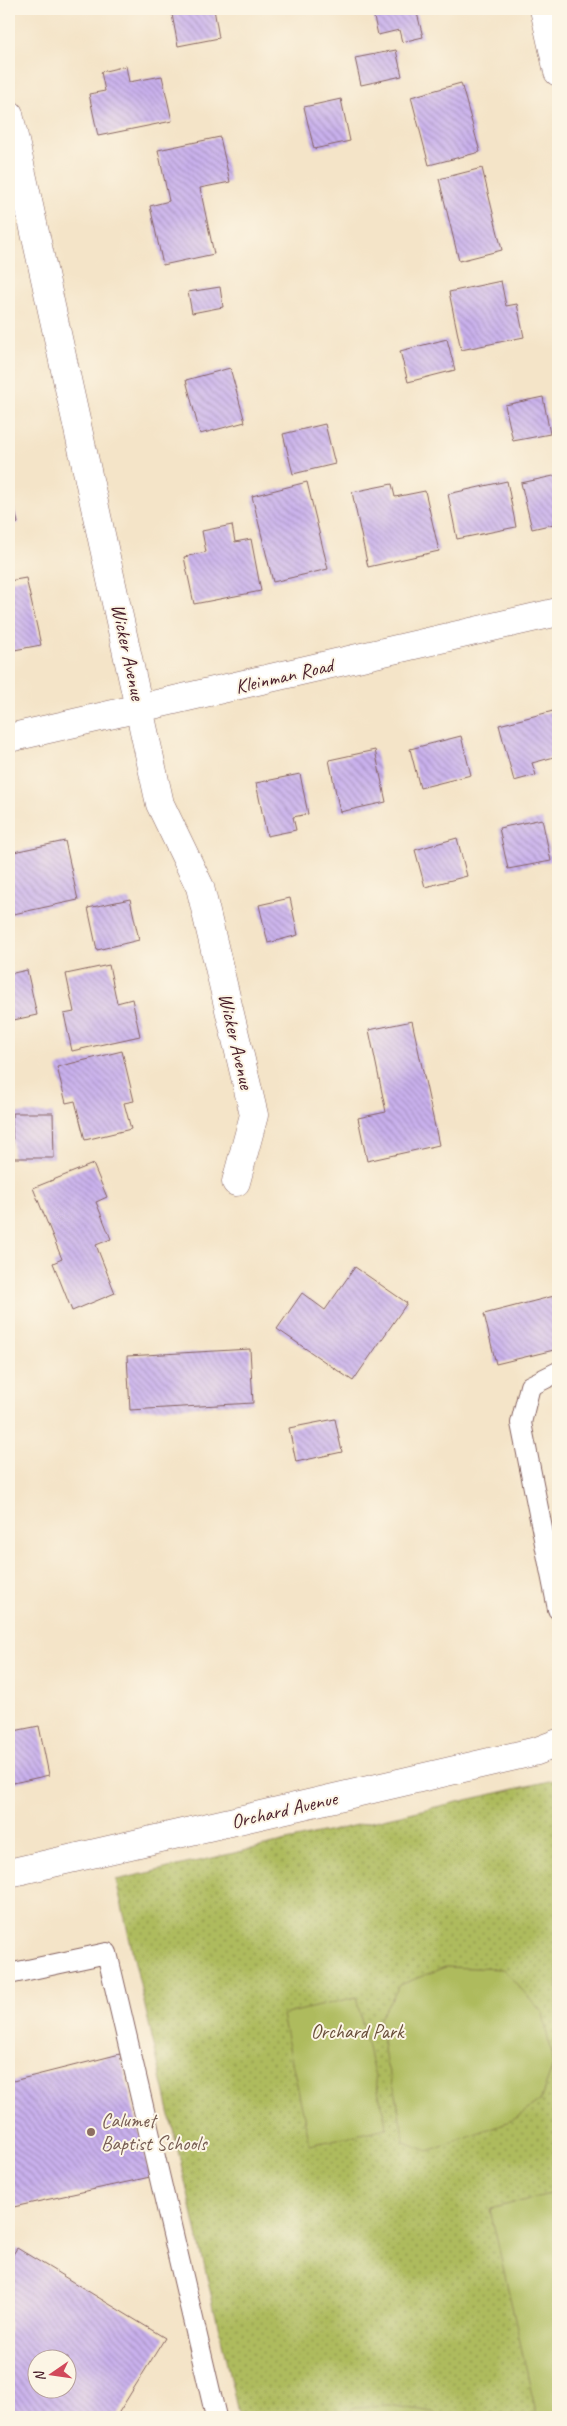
<svg xmlns="http://www.w3.org/2000/svg" width="567" height="2426" viewBox="0 0 567 2426" font-family="Caveat,sans-serif">
<defs>
<pattern id="green-dots" width="8" height="8" patternUnits="userSpaceOnUse" patternTransform="scale(1.25)"><rect width="8" height="8" fill="#aebb5d"/><path d="M2 2h.1M6 6h.1" fill="none" stroke="#90974d" stroke-width="1.8" stroke-linecap="round"/></pattern>
<pattern id="building-back-hatch" width="6" height="6" patternUnits="userSpaceOnUse" patternTransform="scale(1.25)"><rect width="6" height="6" fill="#c9b1ed"/><path d="M-1 5l2 2M0 0l6 6M5-1l2 2" fill="none" stroke="#a58fc0"/></pattern>
</defs>
<rect width="100%" height="100%" fill="#fcf5e5"/>
<filter id="ink" filterUnits="userSpaceOnUse"><feTurbulence type="fractalNoise" baseFrequency=".02" numOctaves="2"/><feDisplacementMap in="SourceGraphic" scale="10" xChannelSelector="R" yChannelSelector="G"/><feConvolveMatrix kernelMatrix="1 2 1 2 8 2 1 2 1" color-interpolation-filters="sRGB"/></filter>
<filter id="wash" filterUnits="userSpaceOnUse"><feTurbulence type="fractalNoise" baseFrequency=".0096" numOctaves="4" result="noise"/><feDisplacementMap in="SourceGraphic" scale="20" xChannelSelector="R" yChannelSelector="G"/><feGaussianBlur stdDeviation="1.12" result="paint"/><feColorMatrix in="noise" values="0 0 0 0 0 0 0 0 0 0 0 0 0 0 0 0 0 1.4 0 .05"/><feComposite in="paint" operator="in"/></filter>
<g filter="url(#wash)">
<rect width="100%" height="100%" fill="#f4e4c8"/>
<polygon fill="url(#green-dots)" stroke="#7c6d44" points="558,1779 558,2417 239,2417 116,1880"/>
<g fill="#aebb5d" stroke="#7c6d44">
<polygon points="445,1967 503,1969 543,2013 553,2065 540,2101 513,2120 428,2151 404,2142 396,2094 386,2063 380,2017 400,1985"/>
<polygon points="356,1997 387,2128 310,2145 282,2015"/>
<polygon points="558,2192 558,2417 537,2417 490,2209"/>
<polygon points="389,2405 433,2412 438,2417 341,2417 355,2407"/>
</g>
<g id="blocks">
<g fill="url(#building-back-hatch)" fill-rule="evenodd">
<polygon points="171,9 214,9 219,38 178,46"/>
<polygon points="372,9 416,9 423,37 402,42 399,30 378,35"/>
<polygon points="396,50 402,76 361,85 355,58"/>
<polygon points="126,66 129,82 162,76 172,121 98,136 89,94 105,91 101,72"/>
<polygon points="461,83 480,152 429,165 411,97"/>
<polygon points="341,99 350,141 314,149 304,107"/>
<polygon points="220,137 230,182 200,188 214,254 163,265 150,206 169,201 158,150"/>
<polygon points="482,168 502,250 459,261 439,179"/>
<polygon points="501,281 506,306 517,304 524,337 461,350 449,292"/>
<polygon points="220,287 223,307 192,313 188,292"/>
<polygon points="447,339 455,370 408,382 400,351"/>
<polygon points="230,368 245,422 200,434 186,380"/>
<polygon points="543,397 550,434 513,441 505,405"/>
<polygon points="325,424 335,464 293,474 283,434"/>
<polygon points="558,475 558,523 532,529 521,483"/>
<polygon points="507,481 516,527 457,539 448,494"/>
<polygon points="307,482 328,569 273,582 252,496"/>
<polygon points="392,484 395,497 425,491 439,551 368,567 352,492"/>
<polygon points="9,488 18,523 9,526"/>
<polygon points="232,525 235,542 251,539 261,591 194,604 184,557 206,552 202,531"/>
<polygon points="26,578 41,645 9,651 9,581"/>
<polygon points="557,710 558,756 532,763 536,775 514,781 499,725"/>
<polygon points="461,736 471,775 420,788 410,749"/>
<polygon points="375,750 386,802 340,812 329,760"/>
<polygon points="300,774 308,814 293,817 296,830 267,836 256,783"/>
<polygon points="542,819 551,861 508,869 499,828"/>
<polygon points="457,838 467,876 425,887 415,850"/>
<polygon points="65,841 78,900 9,915 9,853"/>
<polygon points="290,898 298,935 268,943 259,905"/>
<polygon points="130,899 139,940 97,950 88,908"/>
<polygon points="109,965 117,1003 132,999 140,1036 72,1051 64,1014 74,1012 66,974"/>
<polygon points="27,970 37,1015 9,1021 9,974"/>
<polygon points="412,1021 439,1145 367,1161 358,1118 386,1112 369,1030"/>
<polygon points="122,1051 134,1101 124,1103 131,1129 85,1140 75,1101 66,1103 57,1067"/>
<polygon points="12,1113 53,1113 54,1158 13,1158"/>
<polygon points="93,1164 107,1197 96,1202 111,1239 96,1245 115,1293 72,1311 53,1263 62,1259 33,1188"/>
<polygon points="355,1267 407,1303 353,1381 277,1329 302,1293 325,1310"/>
<polygon points="554,1296 558,1314 558,1349 496,1364 484,1314"/>
<polygon points="250,1349 253,1403 130,1410 127,1356"/>
<polygon points="335,1419 342,1452 296,1462 289,1428"/>
<polygon points="39,1726 49,1775 9,1784 9,1732"/>
<polygon points="120,2054 150,2177 9,2208 9,2082"/>
<path d="M17 2248 165 2338 116 2417H9V2261ZM38 2358H68V2388H38Z"/>
</g>
</g>
</g>
<g filter="url(#ink)">
<use href="#blocks" fill-opacity="0" stroke="#866462" stroke-width="1"/>
<g fill="none" stroke-linecap="round" stroke-linejoin="round">
<defs>
<g id="service">
<polyline points="558,1372 530,1386 521,1423 558,1609"/>
<polyline points="9,1974 107,1953 216,2417"/>
</g>
<g id="minor">
<polyline points="544,9 558,72"/>
<polyline points="9,114 160,804 200,887 254,1115 236,1182"/>
<polyline points="9,1873 537,1751 558,1743"/>
</g>
<polyline id="tertiary" points="9,738 558,612"/>
</defs>
<use href="#service" stroke="#866462" stroke-width="22"/>
<use href="#minor" stroke="#866462" stroke-width="29"/>
<use href="#tertiary" stroke="#866462" stroke-width="29"/>
<use href="#service" stroke="#fff" stroke-width="20"/>
<use href="#minor" stroke="#fff" stroke-width="28"/>
<use href="#tertiary" stroke="#fff" stroke-width="28"/>
</g>
</g>
<circle fill="#8d6e63" stroke="#fcf5e5" stroke-width="2" cx="91" cy="2132" r="5"/>
<g text-anchor="middle" dominant-baseline="central" stroke-width="4" stroke-linejoin="round" paint-order="stroke">
<g font-size="20" fill="#4a1f2b" stroke="#fcf5e5">
<text transform="translate(128 652) rotate(78)">Wicker Avenue</text>
<text transform="translate(284 676) rotate(-13)">Kleinman Road</text>
<text transform="translate(236 1041) rotate(77)">Wicker Avenue</text>
<text transform="translate(284 1810) rotate(-13)">Orchard Avenue</text>
</g>
<g font-size="20" fill="#684e3a" stroke="#fcf5e5">
<text x="357" y="2031">Orchard Park</text>
</g>
<g font-size="20" fill="#785e54" stroke="#fcf5e5" text-anchor="start">
<text x="101" y="2120">Calumet<tspan x="101" dy="23">Baptist Schools</tspan></text>
</g>
</g>
<rect width="567" height="2426" fill="none" stroke="#fcf5e5" stroke-width="30"/>
<g transform="translate(52 2374) rotate(257)"><circle r="24" fill="#fcf5e5" stroke="#b59f9b"/>
<path d="M0-4L9 19L0 12L-9 19Z" fill="#d1495b"/>
<text y="-8" font-size="14" font-weight="bold" text-anchor="middle" fill="#4a1f2b">N</text>
</g>
</svg>
